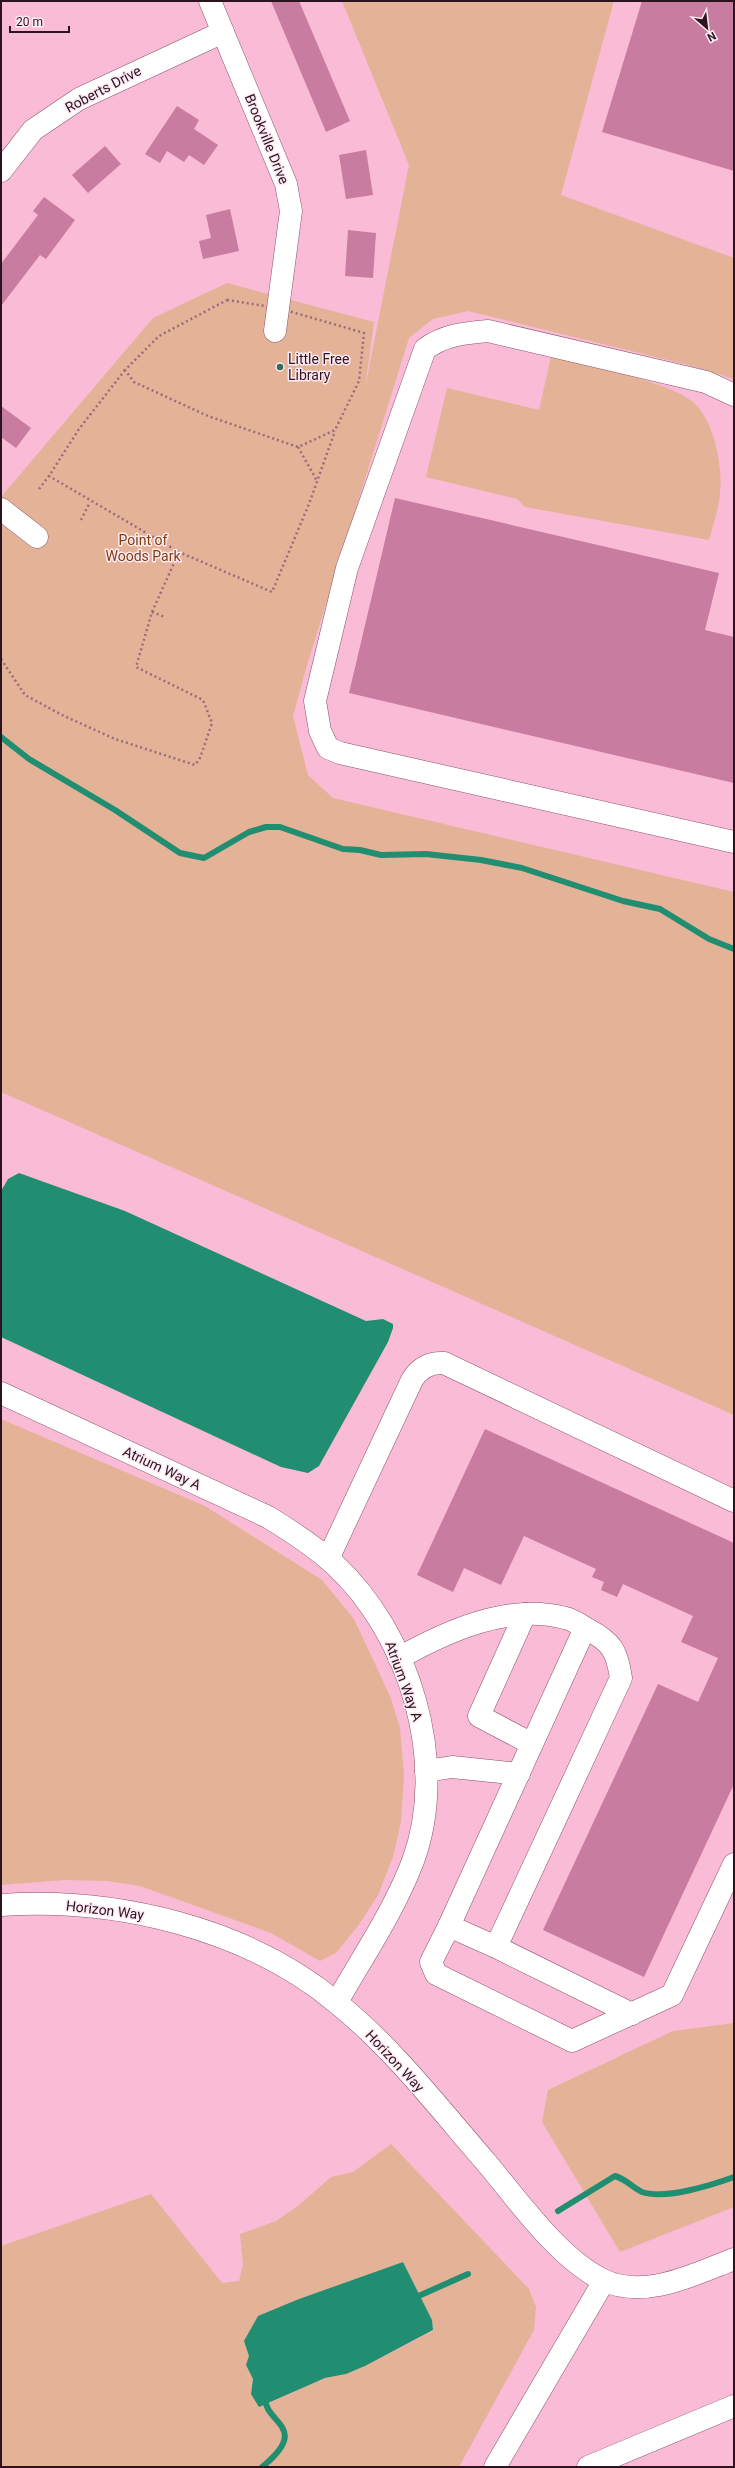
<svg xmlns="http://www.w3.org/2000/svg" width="735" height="2468" viewBox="0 0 735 2468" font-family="Roboto,sans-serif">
<rect width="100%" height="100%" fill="#fabbd6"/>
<g fill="#e4b296" fill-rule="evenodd">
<polygon points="342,1 614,1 561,195 734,258 734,379 688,365 468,311 433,319 409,338 307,665 293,716 308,775 333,798 734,892 734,1415 1,1092 1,497 153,318 227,283 374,322 365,388 409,165"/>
<path d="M551 357C586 366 666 380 693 402 714 420 723 466 720 493 719 508 713 525 709 540L525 507 517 499 426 477 447 388 539 410Z"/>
<polygon points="1,1419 205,1506 322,1580 354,1619 390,1696 400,1728 404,1775 401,1822 393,1857 378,1895 358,1926 336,1953 320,1961 271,1933 140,1886 107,1881 64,1880 1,1885"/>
<polygon points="734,2023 734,2207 620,2252 542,2122 548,2090 673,2031"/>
<path d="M391 2144 529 2289 536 2307 534 2330 459 2467H1V2246L151 2194 222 2283 239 2281 243 2265 240 2234 276 2221 298 2206 331 2177 353 2172ZM403 2262 432 2320 433 2331 365 2366 346 2374 325 2378 267 2404 251 2394 253 2379 246 2365 250 2356 299 2299Z"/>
</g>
<g fill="#218d71">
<polygon points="19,1173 125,1211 366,1321 383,1319 393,1324 393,1328 388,1342 319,1466 308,1473 281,1467 1,1337 1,1191 8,1179"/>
<polygon points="403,2262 432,2320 433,2330 365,2366 346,2374 325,2378 259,2407 251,2394 253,2379 246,2365 249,2356 244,2341 258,2316 299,2299"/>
</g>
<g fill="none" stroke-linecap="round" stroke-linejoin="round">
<g stroke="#218d71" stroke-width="6">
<polyline points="1,737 29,759 115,810 180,853 204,858 249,832 266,827 280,827 343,849 360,850 381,855 426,854 481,860 522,868 623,901 660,909 709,939 734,949"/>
<path d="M558 2211 615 2176C626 2179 633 2188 642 2192 665 2200 712 2185 734 2177"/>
<polyline points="414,2298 468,2274"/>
<path d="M262 2467C312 2426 264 2424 265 2397"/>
</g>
</g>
<g fill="#c87c9f">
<polygon points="271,1 299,1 350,121 326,132"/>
<polygon points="642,1 734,1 734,171 602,132"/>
<polygon points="177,106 199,120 194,129 218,145 204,165 189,155 184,162 167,151 160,163 145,154"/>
<polygon points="105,146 121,164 88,193 72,175"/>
<polygon points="366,150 373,195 346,199 339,155"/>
<polygon points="44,197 75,220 46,259 40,255 1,306 1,264 38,215 33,211"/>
<polygon points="230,209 239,251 203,259 199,241 211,238 206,215"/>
<polygon points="348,230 376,233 373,278 345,276"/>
<polygon points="1,406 31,428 16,448 1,437"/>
<polygon points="395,498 719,573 705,630 734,637 734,783 349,693"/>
<polygon points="485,1429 734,1543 734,1784 644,1977 543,1930 658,1684 698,1702 718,1658 681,1642 693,1616 623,1584 617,1597 601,1590 604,1582 592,1577 596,1569 524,1536 501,1585 464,1568 453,1592 417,1575"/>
</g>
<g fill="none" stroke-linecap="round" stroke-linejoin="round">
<defs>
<g id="minor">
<polyline points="210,1 286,184 291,211 275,331"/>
<polyline points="1,171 33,130 79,99 223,32"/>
<path d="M734 395 706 382 488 331C464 333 444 335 425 349L347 568 315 701 320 731 328 748 340 753 734 842"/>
<polyline points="1,509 37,537"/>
<path d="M1 1393 268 1517C291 1531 314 1546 334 1564 410 1634 449 1763 413 1861 394 1911 363 1956 337 2002"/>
<path d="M328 1559 412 1380C419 1368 430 1362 444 1363L734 1501"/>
<polyline points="525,1614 479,1716 532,1744"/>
<path d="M399 1658C447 1631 509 1603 565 1618 572 1619 580 1625 587 1629 612 1642 617 1651 621 1678L496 1947 449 1926 585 1628"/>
<polyline points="426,1771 452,1767 519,1774"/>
<path d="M1 1905C116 1897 247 1928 337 2003 393 2048 438 2107 485 2161 517 2199 558 2258 603 2280 645 2300 695 2274 734 2259"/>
<polyline points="449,1926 431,1962 436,1974 572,2041 672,1995 734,1864"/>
<polyline points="496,1947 632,2014"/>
<polyline points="495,2467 604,2281"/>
<polyline points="588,2467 734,2406"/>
</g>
</defs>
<use href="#minor" stroke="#8a536d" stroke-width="23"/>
<g stroke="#986c7f" stroke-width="2.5" stroke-dasharray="2 3" stroke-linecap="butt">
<polygon points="227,300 278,308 364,333 359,381 335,430 298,447 208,416 134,382 125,370 159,336"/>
<polyline points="125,370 79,429 49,476 179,552 272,592 309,504 335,431"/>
<polyline points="298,447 317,481"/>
<polyline points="39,489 49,476"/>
<polyline points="81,520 90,502"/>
<polyline points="152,612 165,617"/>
<polyline points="1,659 25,695 62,715 115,739 195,765 200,758 212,723 203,700 136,667 152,612 179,552"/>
</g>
<use href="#minor" stroke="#fff" stroke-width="22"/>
</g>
<circle fill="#2f6e5b" stroke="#ffeaf3" stroke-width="1.5" cx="280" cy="367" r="4"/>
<g text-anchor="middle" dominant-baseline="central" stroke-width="3" stroke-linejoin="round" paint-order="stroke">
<g font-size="14" fill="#2b141f" stroke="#ffeaf3">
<text transform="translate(103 89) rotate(-28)">Roberts Drive</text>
<text transform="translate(267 139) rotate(68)">Brookville Drive</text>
<text transform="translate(162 1468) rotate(25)">Atrium Way A</text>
<text transform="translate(404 1681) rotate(70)">Atrium Way A</text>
<text transform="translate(105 1910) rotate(7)">Horizon Way</text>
<text transform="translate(395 2061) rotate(47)">Horizon Way</text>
</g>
<g font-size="14" fill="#2b141f" stroke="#ffeaf3" text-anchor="start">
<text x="288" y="359">Little Free<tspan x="288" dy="16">Library</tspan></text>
</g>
<g font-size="14" fill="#7e3c0b" stroke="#ffeaf3">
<text x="143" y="540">Point of<tspan x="143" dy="16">Woods Park</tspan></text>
</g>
</g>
<rect width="735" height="2468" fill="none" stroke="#2b141f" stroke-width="4"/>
<g transform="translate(707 28) rotate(152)" stroke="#ffeaf3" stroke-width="3" paint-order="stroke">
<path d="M0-3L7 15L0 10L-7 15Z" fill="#2b141f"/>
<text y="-6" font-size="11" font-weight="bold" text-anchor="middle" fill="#2b141f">N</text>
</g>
<path d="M10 26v6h59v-6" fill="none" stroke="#2b141f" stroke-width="2"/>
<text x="16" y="26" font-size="12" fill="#2b141f" stroke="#ffeaf3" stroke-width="3" paint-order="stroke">20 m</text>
</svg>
